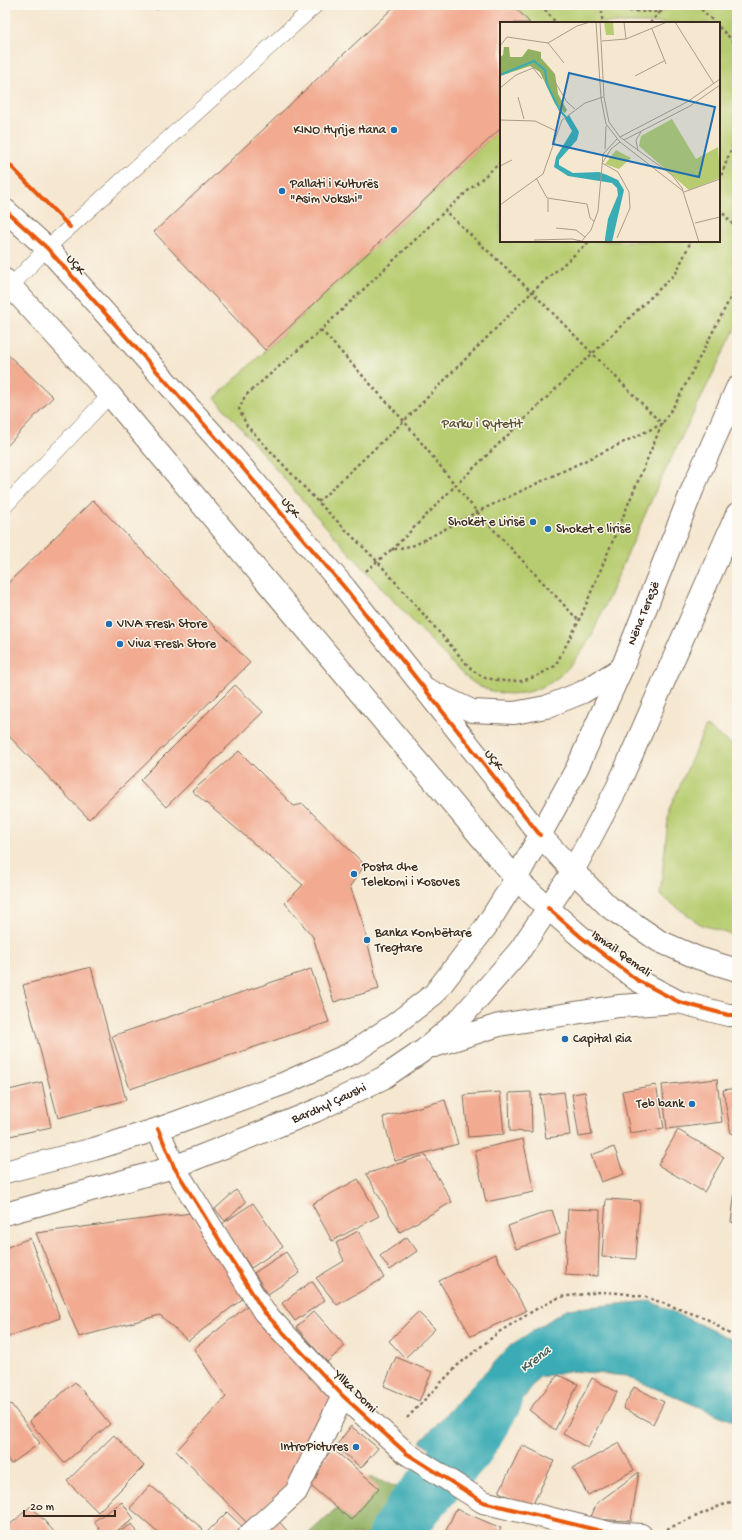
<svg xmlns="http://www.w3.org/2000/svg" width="742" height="1540" viewBox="0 0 742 1540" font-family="'Gochi Hand',sans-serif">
<rect width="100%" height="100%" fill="#fbf7ec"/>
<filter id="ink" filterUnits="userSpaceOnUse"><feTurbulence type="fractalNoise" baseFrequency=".025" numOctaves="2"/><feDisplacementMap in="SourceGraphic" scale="8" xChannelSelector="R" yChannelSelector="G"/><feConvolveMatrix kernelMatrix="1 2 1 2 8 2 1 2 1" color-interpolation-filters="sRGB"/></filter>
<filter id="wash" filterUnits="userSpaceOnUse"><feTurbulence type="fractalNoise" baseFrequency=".012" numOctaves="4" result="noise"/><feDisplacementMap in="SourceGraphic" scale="16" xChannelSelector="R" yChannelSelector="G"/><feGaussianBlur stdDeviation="0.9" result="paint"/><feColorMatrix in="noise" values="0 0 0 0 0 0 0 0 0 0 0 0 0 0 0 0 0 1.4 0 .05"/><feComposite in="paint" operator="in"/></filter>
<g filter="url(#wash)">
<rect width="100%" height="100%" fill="#f5e7d0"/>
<g fill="#b7cc70" stroke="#797b47">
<path d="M513 5H737V325L659 483 591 637C583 649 574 663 563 673 540 694 509 700 481 687 474 684 469 679 463 675L374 580 311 510 215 398 501 128V241H719V23H530Z"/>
<polygon points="706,726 737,748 737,937 700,924 660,895 669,810"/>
</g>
<polygon fill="#91b062" stroke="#666d40" points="370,1477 405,1490 380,1535 307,1535"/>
<polygon fill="#3aacb5" stroke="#3a6b6a" points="650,1301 737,1342 737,1423 626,1376 574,1371 539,1377 471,1470 420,1442 511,1345 567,1309"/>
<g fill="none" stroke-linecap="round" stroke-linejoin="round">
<polyline stroke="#3aacb5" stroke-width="54" points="395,1535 416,1505 468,1446 496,1399"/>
</g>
<g id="blocks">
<g fill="#f2aa91">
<polygon points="153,5 163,5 157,10"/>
<polygon points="396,5 513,5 530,23 501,23 501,128 265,350 154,232"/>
<polygon points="5,352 53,397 5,448"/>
<polygon points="93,500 250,663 89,819 5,732 5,586"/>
<polygon points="235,685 263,712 166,807 140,780"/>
<polygon points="239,751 294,806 303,804 365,865 350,886 362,920 379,989 334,1002 313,937 285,903 303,885 192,791"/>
<polygon points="91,967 126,1100 58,1118 23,985"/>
<polygon points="311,969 329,1022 130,1089 112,1036"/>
<polygon points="717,1079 722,1122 667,1129 662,1085"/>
<polygon points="42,1082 51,1127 5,1137 5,1091"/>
<polygon points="656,1085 664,1128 630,1133 622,1091"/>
<polygon points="737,1088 737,1133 731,1134 723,1090"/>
<polygon points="500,1092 504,1134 468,1137 464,1095"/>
<polygon points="531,1092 532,1132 510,1131 509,1093"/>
<polygon points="564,1092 570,1135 546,1138 540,1095"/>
<polygon points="585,1092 592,1135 579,1137 572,1094"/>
<polygon points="445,1100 458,1144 395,1161 383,1117"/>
<polygon points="678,1130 724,1157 704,1192 658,1165"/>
<polygon points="523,1139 534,1192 486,1202 475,1150"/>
<polygon points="614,1147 624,1174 601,1182 591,1155"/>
<polygon points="425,1155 452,1202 400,1232 366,1174"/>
<polygon points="358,1179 379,1216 332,1241 312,1204"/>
<polygon points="736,1183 737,1183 737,1224 731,1222"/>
<polygon points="236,1190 246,1202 225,1221 215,1209"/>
<polygon points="606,1199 640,1201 636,1259 602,1257"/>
<polygon points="253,1203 283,1247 251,1268 222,1224"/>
<polygon points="568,1209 600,1210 598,1276 565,1274"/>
<polygon points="552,1210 560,1234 516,1249 508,1226"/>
<polygon points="191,1213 245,1297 188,1341 160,1315 79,1337 36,1233"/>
<polygon points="358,1231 384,1278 337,1305 316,1278 344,1261 336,1243"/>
<polygon points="407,1237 417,1251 390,1270 380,1256"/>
<polygon points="30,1238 60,1318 5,1338 5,1248"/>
<polygon points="286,1252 300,1273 268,1294 254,1273"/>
<polygon points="495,1254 526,1311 471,1336 439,1281"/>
<polygon points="312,1281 325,1300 295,1321 282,1303"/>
<polygon points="252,1302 334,1398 289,1484 247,1523 176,1451 226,1397 194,1349"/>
<polygon points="314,1311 345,1346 327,1362 296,1327"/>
<polygon points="418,1312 435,1329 405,1358 389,1341"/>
<polygon points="396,1357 432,1372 419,1401 384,1386"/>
<polygon points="558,1375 578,1384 555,1430 529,1410"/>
<polygon points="592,1378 617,1392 588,1448 563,1434"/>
<polygon points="75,1382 110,1424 64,1463 29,1421"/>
<polygon points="634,1387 664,1402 653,1424 623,1408"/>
<polygon points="11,1404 40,1443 11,1464 5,1456 5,1408"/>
<polygon points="351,1426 378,1448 361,1468 336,1446"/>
<polygon points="114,1435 144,1466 98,1512 67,1481"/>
<polygon points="619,1443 634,1470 588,1495 573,1468"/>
<polygon points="522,1445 554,1461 531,1508 499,1492"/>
<polygon points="333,1449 379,1488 351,1520 305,1481"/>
<polygon points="639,1472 631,1521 590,1519 597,1503"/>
<polygon points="150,1485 203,1529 198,1535 162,1535 130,1508"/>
<polygon points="122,1502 134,1519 111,1535 103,1535 94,1521"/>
<polygon points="31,1506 57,1535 5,1535 5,1529"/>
<polygon points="456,1509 501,1528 498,1535 444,1535"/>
<polygon points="227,1512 247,1531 243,1535 208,1535 206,1533"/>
<polygon points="275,1517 291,1535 253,1535"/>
<polygon points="132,1524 139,1535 114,1535"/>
</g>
</g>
</g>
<g filter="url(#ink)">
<use href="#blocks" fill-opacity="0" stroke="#7c6c5c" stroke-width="1"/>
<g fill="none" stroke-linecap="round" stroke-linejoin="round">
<defs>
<g id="lane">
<polyline points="11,286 47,248 316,5"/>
<polyline points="5,506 110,395"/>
</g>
<g id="street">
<polyline points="573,871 609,907 659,941 698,958 737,970"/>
<polyline points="548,908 581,937 637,980 679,1002 728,1015 737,1015"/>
<polyline points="158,1129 174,1167 264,1312 343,1396 406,1453 483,1502 609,1533 641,1535"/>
<polyline points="249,1535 296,1492 343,1396"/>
</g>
<g id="secondary">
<polyline points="5,210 47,248 235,459 345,588 540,835 573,871"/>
<polyline points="5,280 110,395 516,879 548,908"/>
<polyline points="426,689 472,711 514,713 546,707 583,692 622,668"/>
<polyline points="434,1046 499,1025 619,1006 679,1002"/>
<path id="s1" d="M5 1172 94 1149 158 1129 285 1083 352 1053 394 1025 434 994 485 928 516 879 577 768 622 668 693 488 737 388"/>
<path id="s2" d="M5 1214 174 1167 315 1111 383 1078 424 1050 460 1019 520 950 573 871 617 788 737 514"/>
</g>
</defs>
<use href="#lane" stroke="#7c6c5c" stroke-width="16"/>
<use href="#street" stroke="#7c6c5c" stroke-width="24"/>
<use href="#secondary" stroke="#7c6c5c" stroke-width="24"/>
<g stroke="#7c6c5c" stroke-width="2.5" stroke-dasharray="3 3" stroke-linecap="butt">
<polyline points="541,5 556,23"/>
<polyline points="602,5 602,23"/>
<polyline points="619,5 629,11 660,12 674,5"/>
<polyline points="697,5 715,23"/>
<polyline points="650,23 660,12"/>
<polyline points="719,27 737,45"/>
<polyline points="501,162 445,211 321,330 245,396 239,409 247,426 318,502 378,562 472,670 485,678 504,681 522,681 537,676 555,666 579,621 662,424 677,401 737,285"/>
<polyline points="719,181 737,134"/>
<polyline points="719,209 737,229"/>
<polyline points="321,330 404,421 477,512 579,621"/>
<polyline points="318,502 404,421 532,292 590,241"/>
<polyline points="392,550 455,486 676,273 691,241"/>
<polyline points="366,571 391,550 415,545 477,512 662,424 532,292 445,211"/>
<polyline points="407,1418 458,1365 499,1332 538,1308 560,1297 601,1292 620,1293 646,1297 707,1319 737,1339"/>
<polyline points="667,1529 722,1505 737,1502"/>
</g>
<use href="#lane" stroke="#fff" stroke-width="15"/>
<use href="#street" stroke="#fff" stroke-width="22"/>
<use href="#secondary" stroke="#fff" stroke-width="22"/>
<defs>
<g id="cycleway">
<polyline points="5,160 70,227"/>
<polyline points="5,210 47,248 235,459 345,588 540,835"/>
<polyline points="548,908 581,937 637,980 679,1002 728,1015 737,1015"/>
<polyline points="158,1129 174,1167 264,1312 343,1396 406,1453 483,1502 609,1533 641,1535"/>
</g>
</defs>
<use href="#cycleway" stroke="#fbf7ec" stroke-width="6"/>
<use href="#cycleway" stroke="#e8590c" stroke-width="4"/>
</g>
</g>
<g fill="#1f6fb2" stroke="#fbf7ec" stroke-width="1.5">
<circle cx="394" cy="130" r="4"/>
<circle cx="282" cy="191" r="4"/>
<circle cx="533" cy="522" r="4"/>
<circle cx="548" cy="529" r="4"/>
<circle cx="109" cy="624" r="4"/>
<circle cx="120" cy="644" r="4"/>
<circle cx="354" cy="874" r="4"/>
<circle cx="367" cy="940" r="4"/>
<circle cx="565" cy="1039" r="4"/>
<circle cx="692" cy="1104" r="4"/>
<circle cx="356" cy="1447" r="4"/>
</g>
<g text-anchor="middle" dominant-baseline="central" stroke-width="3" stroke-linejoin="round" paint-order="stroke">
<g font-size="13" fill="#3b2a1e" stroke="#fbf7ec" text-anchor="start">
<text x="386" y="130" text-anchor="end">KINO Hyrije Hana</text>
<text x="290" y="184">Pallati i Kulturës<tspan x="290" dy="15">"Asim Vokshi"</tspan></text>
<text x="525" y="522" text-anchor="end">Shokët e Lirisë</text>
<text x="556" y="529">Shoket e lirisë</text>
<text x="117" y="624">VIVA Fresh Store</text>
<text x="128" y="644">Viva Fresh Store</text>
<text x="362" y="867">Posta dhe<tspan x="362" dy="15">Telekomi i Kosoves</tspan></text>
<text x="375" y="933">Banka Kombëtare<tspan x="375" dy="15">Tregtare</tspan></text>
<text x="573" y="1039">Capital Ria</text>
<text x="684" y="1104" text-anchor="end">Teb bank</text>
<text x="348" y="1447" text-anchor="end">IntroPictures</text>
</g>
<g font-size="13" fill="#3b2a1e" stroke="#fbf7ec">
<text transform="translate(75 265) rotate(48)">UÇK</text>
<text transform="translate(290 508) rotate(50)">UÇK</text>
<text stroke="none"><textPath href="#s1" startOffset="905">Nëna Terezë</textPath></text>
<text transform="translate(493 760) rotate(51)">UÇK</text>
<text transform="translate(621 954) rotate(36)">Ismail Qemali</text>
<text stroke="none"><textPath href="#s2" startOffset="343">Bardhyl Çaushi</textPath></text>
<text transform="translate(355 1392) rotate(44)">Yllka Domi</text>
</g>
<g font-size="13" fill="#5a5232" stroke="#fbf7ec">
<text x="482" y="424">Parku i Qytetit</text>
</g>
<g font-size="14" font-style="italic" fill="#3b5e5a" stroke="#fbf7ec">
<text transform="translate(536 1360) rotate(-38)">Krena</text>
</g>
</g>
<g transform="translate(500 22)">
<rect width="220" height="220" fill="#f5e7d0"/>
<path d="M104 0H113L114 13H106ZM172 97 196 137 218 125 220 156 189 168 139 124 141 114ZM116 128 131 136 119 147 105 142Z" fill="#b7cc70"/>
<path d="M4 25H9L10 35H22L28 27 41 30V36L55 52 58 72 67 88 65 91 55 82 40 50 30 44 0 54V35L3 33Z" fill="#91b062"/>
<path d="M69 93 79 110 77 118 59 138V143L73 151 99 150 107 153 118 158 124 168 112 220H105V217L108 197 118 173 117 166 112 161 68 154 54 145 56 135 72 109 65 97Z" fill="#3aacb5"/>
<path fill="none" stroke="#3aacb5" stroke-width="2" d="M0 53 34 39 45 48 47 62 59 87 68 98"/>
<path fill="none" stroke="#ab9b89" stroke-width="1" d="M96 0 101 76 106 102 120 120 183 169M100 0 104 75 109 100 120 115 172 153 182 166 199 220M124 0 126 17M175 0 214 62M152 7 166 42M102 19 126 17 167 0M48 21 64 41M0 24 7 15 48 21 77 4 90 0M135 54 164 39M55 60 67 80 75 87M0 66 16 53 33 46 42 57M18 75 24 97M0 98 35 99 56 109M120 115 187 80 220 57M124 118 190 84 220 63M105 127 106 104M138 129 136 118 141 110M103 140 111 127 120 120M102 141 118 150 129 170 130 186 117 216M0 144 12 138M36 156 47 176 87 182 90 196 94 199M184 170 220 157M48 177V190M0 183 43 152 62 98 85 81 103 75M195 201 220 195M56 206 76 208 85 215M34 218 72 217 81 219M81 220 91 208 98 189 103 132 117 117"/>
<path fill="#1f6fb2" fill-opacity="0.15" stroke="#1f6fb2" stroke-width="2" d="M69 51 215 85 199 155 53 122Z"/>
<rect width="220" height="220" fill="none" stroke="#3b2a1e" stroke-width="2"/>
</g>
<rect width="742" height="1540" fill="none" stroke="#fbf7ec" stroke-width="20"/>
<path d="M24 1510v6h91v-6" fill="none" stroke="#3b2a1e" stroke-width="2"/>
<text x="30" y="1510" font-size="12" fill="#3b2a1e" stroke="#fbf7ec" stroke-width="3" paint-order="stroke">20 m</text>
</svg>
